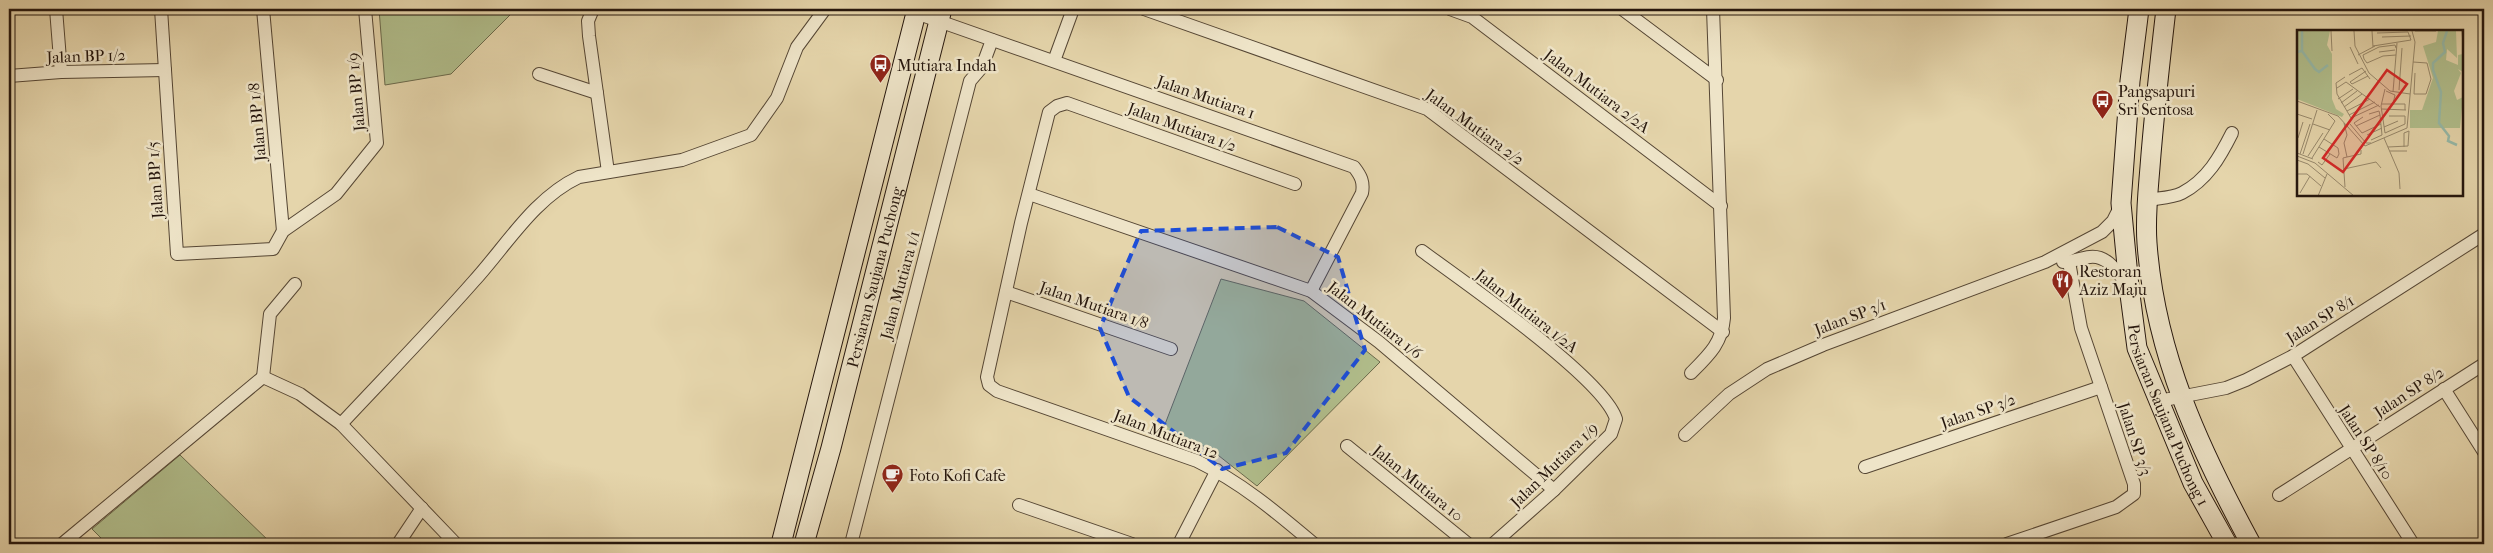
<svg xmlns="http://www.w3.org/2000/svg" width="2493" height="553" viewBox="0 0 2493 553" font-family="'IM FELL French Canon',serif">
<rect width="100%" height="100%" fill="#e5d5ab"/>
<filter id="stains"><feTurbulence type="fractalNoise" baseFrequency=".004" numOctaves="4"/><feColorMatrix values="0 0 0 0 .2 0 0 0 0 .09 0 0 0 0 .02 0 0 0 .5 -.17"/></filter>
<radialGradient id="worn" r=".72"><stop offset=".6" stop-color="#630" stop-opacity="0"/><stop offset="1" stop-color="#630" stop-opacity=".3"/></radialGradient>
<g fill="#b1be8c" stroke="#6b6a4c">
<polygon points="379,9 516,9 451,74 385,85"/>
<polygon points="1221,279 1304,301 1380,362 1257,486 1209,448 1162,432"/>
<polygon points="180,455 272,544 107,544 92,529"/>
</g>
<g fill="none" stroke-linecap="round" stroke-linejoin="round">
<defs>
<g id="street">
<polyline points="56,9 61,72"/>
<polyline points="161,9 177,254 273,249 283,231 336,194 377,143 365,9"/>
<polyline points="263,9 283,231"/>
<polyline points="593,9 588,21 589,36 608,172"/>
<polyline points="1144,9 1427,109 1723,332"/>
<polyline points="1450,9 1472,17 1721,206"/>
<polyline points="1622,9 1717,80"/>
<path d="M916 13 1354 167C1361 176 1364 182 1362 193L1311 291"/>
<polyline points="1054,61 1073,9"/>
<polyline points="539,74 597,93"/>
<polyline points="9,76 61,72 165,70"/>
<path d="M1295 184 1067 103 1057 106 1049 112 1021 223 987 377 989 385 997 391 1197 461C1242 483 1276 512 1314 544"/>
<polyline points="1029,194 1311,291 1379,342 1554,490"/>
<path d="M2148 200C2159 198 2172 198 2182 193 2207 180 2220 157 2232 133"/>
<path d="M1422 251C1462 281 1604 378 1616 419L1611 434 1554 490 1493 544"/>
<path d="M2063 262C2072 262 2080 258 2090 257 2109 255 2118 274 2129 287"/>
<polyline points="1006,292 1171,349"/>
<polyline points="2293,356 2413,544"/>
<path d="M1691 373C1709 355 1722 343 1724 318L1713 9"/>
<polyline points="263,377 270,314 295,284"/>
<polyline points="2444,389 2484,452"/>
<polyline points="2159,401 2226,388 2246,380 2293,356 2484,234"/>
<polyline points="341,424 456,544"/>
<polyline points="1685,435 1729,394 1767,369 1823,345 2045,262 2102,232 2113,221 2120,207"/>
<polyline points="1347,446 1468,544"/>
<polyline points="1865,467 2101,387"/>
<polyline points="2279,495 2484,364"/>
<polyline points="1019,505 1132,544"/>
<path d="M62 544 263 377 300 394 341 424C385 377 431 330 474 281 506 246 534 198 579 177L682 160 751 135 777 98 797 47 825 9"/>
<polyline points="398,544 422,508"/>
<polyline points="851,544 970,81 982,67 992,40"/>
<polyline points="1179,544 1217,470"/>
<polyline points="2007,544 2116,507 2134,494 2134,484 2081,328 2069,262"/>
</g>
<g id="secondary">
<path id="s1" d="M2139 9 2130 81 2121 203 2129 287 2137 348 2193 483 2227 544"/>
<path d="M2166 9C2160 61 2154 114 2150 167 2148 192 2145 218 2147 243 2155 354 2199 448 2251 544"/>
<polyline points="781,544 917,9"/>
<path id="s2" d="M804 544 831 448 942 9"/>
</g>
</defs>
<use href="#street" stroke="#554634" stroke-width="14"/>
<use href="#secondary" stroke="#25160d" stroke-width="21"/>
<use href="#street" stroke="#eee4c8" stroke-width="12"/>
<use href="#secondary" stroke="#eee4c8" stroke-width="19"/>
</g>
<path fill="#1d4ed8" fill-opacity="0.2" stroke="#1d4ed8" stroke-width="4" stroke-dasharray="10 6" stroke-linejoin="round" d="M1277 227 1338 257 1365 350 1286 453 1222 469 1129 397 1100 328 1141 231Z"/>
<defs>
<symbol id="bus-pin" viewBox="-11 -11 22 30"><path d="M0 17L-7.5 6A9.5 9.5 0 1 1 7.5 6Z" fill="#8f2418" stroke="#eee4c8"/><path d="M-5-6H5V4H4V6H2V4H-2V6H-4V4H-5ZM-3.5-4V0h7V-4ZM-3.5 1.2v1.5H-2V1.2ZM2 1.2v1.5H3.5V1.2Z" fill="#fff"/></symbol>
<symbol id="restaurant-pin" viewBox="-11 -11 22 30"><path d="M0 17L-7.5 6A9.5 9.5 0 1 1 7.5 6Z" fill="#8f2418" stroke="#eee4c8"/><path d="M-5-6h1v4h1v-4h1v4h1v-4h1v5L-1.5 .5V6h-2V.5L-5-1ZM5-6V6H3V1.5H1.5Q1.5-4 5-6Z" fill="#fff"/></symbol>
<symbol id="cafe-pin" viewBox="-11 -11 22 30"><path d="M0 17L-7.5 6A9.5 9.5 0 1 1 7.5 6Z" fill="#8f2418" stroke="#eee4c8"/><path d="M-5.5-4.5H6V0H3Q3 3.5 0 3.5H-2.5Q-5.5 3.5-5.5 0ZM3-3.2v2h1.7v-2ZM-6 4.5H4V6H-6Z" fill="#fff"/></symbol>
</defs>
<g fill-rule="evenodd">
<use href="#bus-pin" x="868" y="52" width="25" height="34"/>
<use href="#bus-pin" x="2090" y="88" width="25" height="34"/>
<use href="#restaurant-pin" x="2050" y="268" width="25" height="34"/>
<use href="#cafe-pin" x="880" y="462" width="25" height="34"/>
</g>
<g text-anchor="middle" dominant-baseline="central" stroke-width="5" stroke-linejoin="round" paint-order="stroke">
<g font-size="16" fill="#25160d" stroke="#eee4c8">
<text transform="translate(86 56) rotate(-2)">Jalan BP 1/2</text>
<text transform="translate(1597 91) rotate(37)">Jalan Mutiara 2/2A</text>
<text transform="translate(356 92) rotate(-95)">Jalan BP 1/9</text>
<text transform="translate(1206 97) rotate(19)">Jalan Mutiara 1</text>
<text transform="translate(257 122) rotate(-95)">Jalan BP 1/8</text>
<text transform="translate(1182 127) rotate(20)">Jalan Mutiara 1/2</text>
<text transform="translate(1475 127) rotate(36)">Jalan Mutiara 2/2</text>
<text transform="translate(155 180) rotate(-94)">Jalan BP 1/5</text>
<text stroke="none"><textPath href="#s2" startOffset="276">Persiaran Saujana Puchong</textPath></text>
<text transform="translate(900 285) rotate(-75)">Jalan Mutiara 1/1</text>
<text transform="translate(1094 305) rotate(19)">Jalan Mutiara 1/8</text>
<text transform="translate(1527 311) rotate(38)">Jalan Mutiara 1/2A</text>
<text transform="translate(1850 317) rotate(-21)">Jalan SP 3/1</text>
<text transform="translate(2320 319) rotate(-32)">Jalan SP 8/1</text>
<text transform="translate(1375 320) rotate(38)">Jalan Mutiara 1/6</text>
<text transform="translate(2409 392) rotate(-33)">Jalan SP 8/2</text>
<text transform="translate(1978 411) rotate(-19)">Jalan SP 3/2</text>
<text stroke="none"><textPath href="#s1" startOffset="414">Persiaran Saujana Puchong 1</textPath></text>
<text transform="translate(1166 434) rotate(21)">Jalan Mutiara 12</text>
<text transform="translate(2135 439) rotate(72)">Jalan SP 3/3</text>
<text transform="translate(2366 442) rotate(57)">Jalan SP 8/10</text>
<text transform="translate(1554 465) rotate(-44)">Jalan Mutiara 1/9</text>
<text transform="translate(1418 483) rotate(39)">Jalan Mutiara 10</text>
</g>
<g font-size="16" fill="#25160d" stroke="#eee4c8" text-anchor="start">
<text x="897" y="65">Mutiara Indah</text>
<text x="2118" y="91">Pangsapuri<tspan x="2118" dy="18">Sri Sentosa</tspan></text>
<text x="2079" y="271">Restoran<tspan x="2079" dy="18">Aziz Maju</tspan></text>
<text x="909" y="475">Foto Kofi Cafe</text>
</g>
</g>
<g transform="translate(2297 30)">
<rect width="166" height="166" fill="#e5d5ab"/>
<path d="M0 1H33L30 15 35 24V69L39 79 47 84 45 87 0 69ZM141 1H159L160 28 150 19 149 30 161 35V25L166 24V42L161 39 164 43 157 61 160 70 166 67 163 98H113V80H125L136 48 126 16 139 12Z" fill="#b1be8c"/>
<path fill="none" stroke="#96b9a8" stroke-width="2.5" d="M150 1 146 13 148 22 136 33V40L144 62 142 93 152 106 151 111 160 115M5 21 18 39 22 42 31 35M0 22 5 21V1"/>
<path fill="none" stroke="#98896c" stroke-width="1" d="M34 1 35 21M57 1 58 16 72 43 93 61 113 64M75 1 76 17M118 1H139M165 1 166 16M85 7 114 6M76 16 114 10 111 2 80 3M53 17 61 34M82 22 98 20M61 25 78 16M67 29 66 25 82 17 98 15 99 18M67 29 70 33 86 26 99 25M116 32 130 33 134 49 129 64H117L118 43M52 45 65 38 73 49M48 47 39 53 40 64 54 88 82 75M53 52 69 41M53 52 55 54 71 46M40 58 49 52 83 77M88 59 84 76 88 103 108 94V86H92M102 60 105 18M89 61 98 65 96 74M96 62 100 13M41 69 56 59M0 71 41 86 68 116 110 98 118 12 115 1M44 73 60 61M85 74H108V80M47 77 65 64M85 79 109 80M50 81 73 69M0 84 15 89M72 84 82 81 83 85 85 105 74 110M52 85 78 72M66 87 57 93 65 103 84 94M47 93 50 105 47 113 50 127 46 128 48 157M16 94 33 100M53 94 69 113H74M59 96 83 85M87 97 101 91M70 105 85 98M1 108 6 92M87 108 102 143 103 159M22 117 40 128 42 124 41 118 27 109M91 117 111 116 112 101M107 117V103L112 101M93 121H110M0 123 16 129M3 124 13 94M6 124 20 80M0 126 18 133 57 166M11 126 26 103M50 127 64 124V120M15 128 38 91 31 84M0 130 11 134 28 148M21 132 25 135 33 124M47 139 79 132 84 138M0 144H10L24 156M3 163 13 146M21 166 30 144"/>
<path fill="#d62828" fill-opacity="0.15" stroke="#d62828" stroke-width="2.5" d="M90 40 110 54 46 142 26 128Z"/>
<rect width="166" height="166" fill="none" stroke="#25160d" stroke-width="2.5"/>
</g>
<rect width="2493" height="553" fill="none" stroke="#e5d5ab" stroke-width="30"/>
<rect x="10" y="10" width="2473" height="533" fill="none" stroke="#25160d" stroke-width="2.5"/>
<rect x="15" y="15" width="2463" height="523" fill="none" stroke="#25160d"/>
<rect width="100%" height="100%" filter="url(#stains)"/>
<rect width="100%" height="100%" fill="url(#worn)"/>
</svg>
